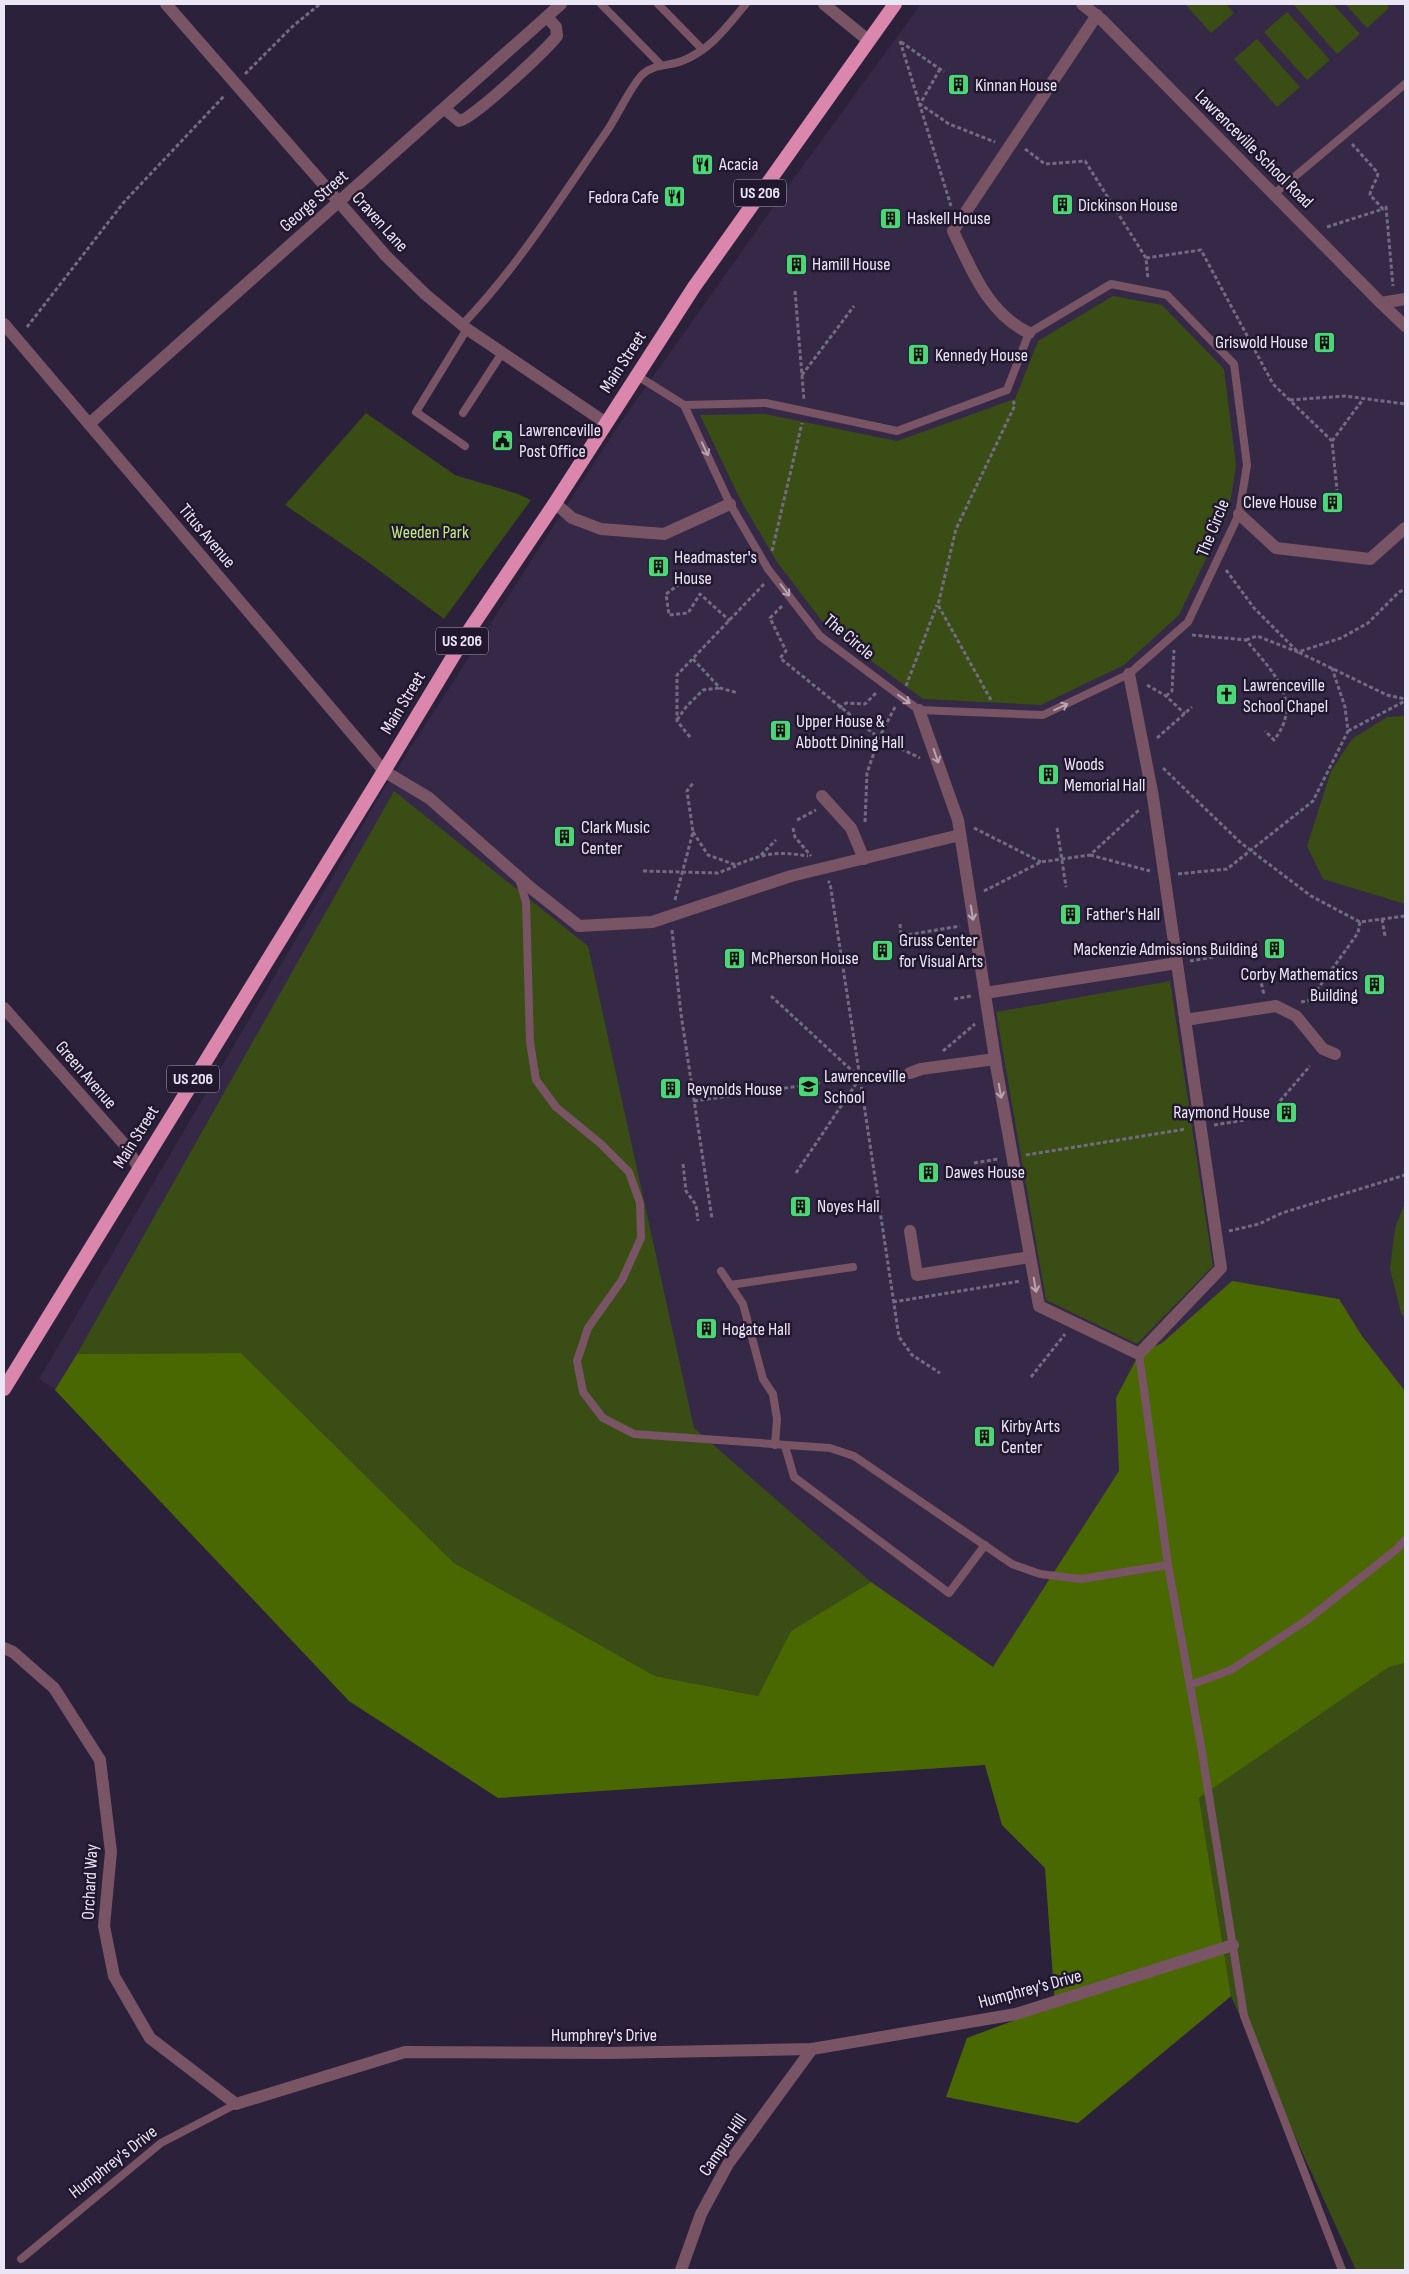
<svg xmlns="http://www.w3.org/2000/svg" width="1409" height="2274" viewBox="0 0 1409 2274" font-family="'Sofia Sans Condensed',sans-serif">
<rect width="100%" height="100%" fill="#2b213a"/>
<polygon fill="#352947" points="921,4 1405,4 1405,2270 1356,2270 1231,1997 1078,2123 946,2097 967,2038 1055,2005 1045,1868 1002,1825 985,1765 498,1798 349,1701 55,1390 39,1379 382,792 616,429 786,189"/>
<g fill="#394d14">
<polygon points="1185,4 1226,4 1234,13 1211,33"/>
<polygon points="1296,4 1333,4 1360,34 1337,54 1294,5"/>
<polygon points="1345,4 1386,4 1389,8 1367,28"/>
<polygon points="1287,12 1330,60 1307,80 1264,32"/>
<polygon points="1257,39 1300,87 1277,107 1234,59"/>
<polygon points="1113,296 1162,305 1224,369 1236,465 1229,511 1179,615 1124,665 1041,705 923,699 828,629 777,562 740,499 700,415 765,414 897,441 1015,399 1038,341"/>
<polygon points="366,413 455,475 518,494 531,500 444,619 368,562 285,505"/>
<polygon points="1405,716 1405,904 1323,879 1307,846 1331,771 1352,739 1387,717"/>
<polygon points="394,791 588,946 694,1428 871,1582 791,1631 758,1696 655,1676 454,1563 241,1353 77,1354"/>
<polygon points="1170,981 1213,1266 1137,1344 1046,1300 996,1012"/>
<polygon points="1405,1203 1405,1318 1401,1313 1390,1269 1395,1228"/>
<polygon points="1405,1663 1405,2270 1356,2270 1231,1996 1199,1798 1389,1667"/>
</g>
<polygon fill="#4a6801" points="1232,1281 1339,1299 1362,1336 1405,1391 1405,1663 1389,1667 1199,1798 1231,1996 1078,2123 946,2097 967,2038 1055,2005 1045,1868 1002,1825 985,1765 498,1798 349,1701 55,1390 77,1354 241,1353 454,1563 655,1676 758,1696 791,1631 871,1582 993,1667 1119,1471 1116,1398 1139,1354 1162,1343"/>
<g fill="none" stroke-linecap="round" stroke-linejoin="round">
<g stroke="#736b81" stroke-width="3" stroke-dasharray="4 2.5" stroke-linecap="butt">
<polyline points="900,41 951,206"/>
<polyline points="901,42 944,72"/>
<polyline points="940,69 920,104 949,124 995,142"/>
<polyline points="245,74 293,26 320,4"/>
<path d="M1352 144 1378 173C1377 181 1371 186 1370 195L1383 209 1386 207 1393 286"/>
<polyline points="1025,149 1045,164 1085,161 1146,258 1148,279"/>
<polyline points="1327,227 1383,209"/>
<polyline points="1146,258 1201,250 1273,384 1332,441 1337,490"/>
<polyline points="795,291 804,400"/>
<polyline points="27,327 124,202 225,95"/>
<polyline points="1230,344 1233,342 1254,350"/>
<polyline points="802,375 854,306"/>
<polyline points="1290,400 1345,396 1405,404"/>
<polyline points="1332,441 1364,398"/>
<polyline points="772,551 802,423"/>
<polyline points="1226,570 1254,608 1298,652 1387,695 1405,699"/>
<polyline points="685,580 666,594 669,615 688,613 700,594 730,621"/>
<polyline points="782,606 770,618 786,651 780,658 879,738 920,758"/>
<path d="M1192 635 1246 640C1271 670 1305 701 1274 740L1265 731"/>
<polyline points="1246,640 1257,636 1298,652 1341,638 1368,623 1399,592 1405,589"/>
<polyline points="693,659 720,688 738,693"/>
<polyline points="1147,685 1166,696 1185,714"/>
<polyline points="906,686 937,605"/>
<polyline points="1166,696 1172,691 1174,650"/>
<polyline points="991,700 938,605 956,529 1015,405 1013,401"/>
<polyline points="839,708 846,703 865,704 877,692"/>
<polyline points="677,720 686,707 703,690 719,688"/>
<polyline points="1348,731 1405,701"/>
<polyline points="690,737 677,721 677,675 764,584"/>
<polyline points="1157,738 1192,707"/>
<polyline points="1163,768 1241,843 1311,896 1360,922 1405,916"/>
<polyline points="797,820 816,810"/>
<polyline points="865,822 867,773 879,738 895,707"/>
<polyline points="793,828 795,837 811,856"/>
<polyline points="974,828 1041,862"/>
<polyline points="1057,828 1066,887"/>
<path d="M693 832 708 855 736 865C766 853 776 851 808 856"/>
<polyline points="761,855 776,840"/>
<polyline points="1090,855 1150,871"/>
<polyline points="643,871 718,873 736,866"/>
<polyline points="1178,874 1227,869 1313,801 1348,731 1345,707 1332,668"/>
<polyline points="984,891 1041,862 1090,855 1140,809"/>
<polyline points="675,900 693,832 687,791 693,783"/>
<polyline points="1382,919 1385,936"/>
<polyline points="900,924 901,936 960,926"/>
<polyline points="672,930 681,1014 712,1219"/>
<polyline points="1190,961 1214,957"/>
<polyline points="1260,977 1264,995"/>
<polyline points="771,996 860,1078 899,1337 912,1355 940,1373"/>
<polyline points="954,999 971,996"/>
<polyline points="1309,1001 1358,933 1360,922"/>
<polyline points="1301,1002 1344,995"/>
<polyline points="943,1051 975,1024"/>
<polyline points="694,1101 877,1075"/>
<polyline points="1280,1101 1310,1066"/>
<polyline points="1214,1125 1245,1120"/>
<polyline points="1026,1155 1186,1129"/>
<polyline points="974,1163 998,1159"/>
<polyline points="683,1164 686,1191 696,1205 698,1221"/>
<polyline points="796,1173 860,1078 830,883 828,881"/>
<polyline points="1229,1231 1259,1224 1282,1213 1405,1175"/>
<polyline points="893,1302 1021,1281"/>
<polyline points="1031,1377 1065,1334"/>
</g>
<g stroke="#795464" stroke-width="8">
<polyline points="601,4 660,64"/>
<polyline points="658,4 702,49"/>
<polyline points="1274,194 1405,84"/>
<path d="M462 325C518 267 561 197 607 131 616 118 633 82 643 74 654 64 669 66 682 61 712 49 726 27 746 4"/>
<polyline points="636,375 684,405 730,504 768,569 820,636 919,710 1043,715 1129,674 1188,622 1239,514 1247,465 1234,364 1167,295 1111,284 1029,333 1007,390 897,431 766,403 684,405"/>
<polyline points="463,413 502,353"/>
<polyline points="465,446 416,412 467,329"/>
<polyline points="520,882 526,902 530,1042 536,1080 556,1107 601,1144 629,1172 640,1203 641,1238 622,1280 588,1328 577,1361 583,1392 603,1418 634,1434 830,1448 854,1456 1012,1564 1040,1574 1081,1579 1168,1565"/>
<polyline points="721,1271 743,1304 763,1379 773,1394 777,1419 775,1445"/>
<polyline points="730,1285 853,1267"/>
<polyline points="1139,1354 1168,1565 1201,1746 1244,2016 1342,2270"/>
<polyline points="785,1446 794,1477 949,1593 985,1545"/>
<polyline points="1190,1685 1231,1670 1307,1620 1397,1549 1405,1540"/>
<polyline points="21,2259 161,2143 236,2104"/>
</g>
<g stroke="#795464" stroke-width="12">
<polyline points="166,4 386,256 425,294 467,329 606,423"/>
<polyline points="824,4 869,41"/>
<polyline points="1082,4 1102,20 1381,303 1405,299"/>
<path d="M445 109 459 121C471 121 547 49 557 36L556 27 547 17"/>
<polyline points="1381,303 1405,326"/>
<polyline points="4,324 384,771 429,798 531,888 579,926 652,922 791,876 960,835"/>
<path d="M1029 333C988 313 972 271 953 231L1097 15"/>
<polyline points="89,424 561,4"/>
<polyline points="555,503 572,518 601,529 664,534 730,504"/>
<polyline points="1239,514 1276,548 1370,559 1405,528"/>
<polyline points="919,710 958,820 996,1065 1039,1306 1139,1354 1221,1268 1153,797 1129,674"/>
<polyline points="822,796 851,828 864,859"/>
<polyline points="985,993 1177,963"/>
<polyline points="4,1008 124,1144 139,1168"/>
<polyline points="1185,1020 1276,1006 1296,1016 1323,1049 1335,1054"/>
<polyline points="910,1073 921,1069 995,1059"/>
<polyline points="910,1231 917,1275 1030,1257"/>
<polyline points="4,1648 13,1652 54,1688 100,1760 111,1852 104,1926 114,1976 150,2038 236,2104 405,2052 609,2053 812,2049 1016,2014 1233,1945"/>
<polyline points="681,2270 701,2214 728,2164 812,2049"/>
</g>
<polyline stroke="#db86ac" stroke-width="14" points="4,1389 384,771 466,635 555,503 694,287 895,4"/>
</g>
<defs><path id="oneway-shaft" d="M-6 0H5M1.5-3L5.5 0L1.5 3" fill="none" stroke-width="1.6" stroke-linecap="round" stroke-linejoin="round" transform="scale(1.25)"/></defs>
<g stroke="#b8a4b4">
<use href="#oneway-shaft" transform="translate(705 449) rotate(65)"/>
<use href="#oneway-shaft" transform="translate(785 590) rotate(53)"/>
<use href="#oneway-shaft" transform="translate(904 699) rotate(35)"/>
<use href="#oneway-shaft" transform="translate(1061 707) rotate(-25)"/>
<use href="#oneway-shaft" transform="translate(936 756) rotate(71)"/>
<use href="#oneway-shaft" transform="translate(972 913) rotate(81)"/>
<use href="#oneway-shaft" transform="translate(1000 1091) rotate(80)"/>
<use href="#oneway-shaft" transform="translate(1035 1285) rotate(80)"/>
</g>
<defs>
<symbol id="building-square" viewBox="-11 -11 22 22"><rect x="-9" y="-9" width="18" height="18" rx="4" fill="#4bd677" stroke="#211830"/><path d="M-4-6H4V6H1V3H-1V6H-4ZM-2.5-4.3h1.7v1.8h-1.7ZM.8-4.3h1.7v1.8H.8ZM-2.5-1h1.7V.8h-1.7ZM.8-1h1.7V.8H.8Z" fill="#111"/></symbol>
<symbol id="restaurant-square" viewBox="-11 -11 22 22"><rect x="-9" y="-9" width="18" height="18" rx="4" fill="#4bd677" stroke="#211830"/><path d="M-5-6h1v4h1v-4h1v4h1v-4h1v5L-1.5 .5V6h-2V.5L-5-1ZM5-6V6H3V1.5H1.5Q1.5-4 5-6Z" fill="#111"/></symbol>
<symbol id="civic-square" viewBox="-11 -11 22 22"><rect x="-9" y="-9" width="18" height="18" rx="4" fill="#4bd677" stroke="#211830"/><path d="M-.6-6.5H3V-4.5H.6V-3L4-1V1h2V6H-6V1h2V-1L-.6-3ZM-1.2 2.5V6h2.4V2.5Z" fill="#111"/></symbol>
<symbol id="church-square" viewBox="-11 -11 22 22"><rect x="-9" y="-9" width="18" height="18" rx="4" fill="#4bd677" stroke="#211830"/><path d="M-1.2-6h2.4v3.5h3.3v2.4h-3.3V6h-2.4V-.1h-3.3v-2.4h3.3Z" fill="#111"/></symbol>
<symbol id="school-square" viewBox="-11 -11 22 22"><rect x="-9" y="-9" width="18" height="18" rx="4" fill="#4bd677" stroke="#211830"/><path d="M0-5L7-2L0 1L-7-2ZM-4 1L0 2.5L4 1V4Q0 6-4 4Z" fill="#111"/></symbol>
</defs>
<g fill-rule="evenodd">
<use href="#building-square" x="946" y="72" width="25" height="25"/>
<use href="#restaurant-square" x="690" y="152" width="25" height="25"/>
<use href="#restaurant-square" x="662" y="184" width="25" height="25"/>
<use href="#building-square" x="1050" y="192" width="25" height="25"/>
<use href="#building-square" x="878" y="206" width="25" height="25"/>
<use href="#building-square" x="784" y="252" width="25" height="25"/>
<use href="#building-square" x="1312" y="330" width="25" height="25"/>
<use href="#building-square" x="906" y="342" width="25" height="25"/>
<use href="#civic-square" x="490" y="428" width="25" height="25"/>
<use href="#building-square" x="1320" y="490" width="25" height="25"/>
<use href="#building-square" x="646" y="554" width="25" height="25"/>
<use href="#church-square" x="1214" y="682" width="25" height="25"/>
<use href="#building-square" x="768" y="718" width="25" height="25"/>
<use href="#building-square" x="1036" y="762" width="25" height="25"/>
<use href="#building-square" x="552" y="824" width="25" height="25"/>
<use href="#building-square" x="1058" y="902" width="25" height="25"/>
<use href="#building-square" x="1262" y="936" width="25" height="25"/>
<use href="#building-square" x="870" y="938" width="25" height="25"/>
<use href="#building-square" x="722" y="946" width="25" height="25"/>
<use href="#building-square" x="1362" y="972" width="25" height="25"/>
<use href="#school-square" x="796" y="1074" width="25" height="25"/>
<use href="#building-square" x="658" y="1076" width="25" height="25"/>
<use href="#building-square" x="1274" y="1100" width="25" height="25"/>
<use href="#building-square" x="916" y="1160" width="25" height="25"/>
<use href="#building-square" x="788" y="1194" width="25" height="25"/>
<use href="#building-square" x="694" y="1316" width="25" height="25"/>
<use href="#building-square" x="972" y="1424" width="25" height="25"/>
</g>
<g text-anchor="middle" dominant-baseline="central" stroke-width="5" stroke-linejoin="round" paint-order="stroke">
<g fill="#211830" stroke="#aea8bb" stroke-width="1">
<rect x="734" y="179.5" width="52" height="27" rx="4"/>
<rect x="436" y="627.5" width="52" height="27" rx="4"/>
<rect x="167" y="1065.5" width="52" height="27" rx="4"/>
</g>
<g font-size="16" font-weight="bold" fill="#ebe6f6">
<text x="760" y="193">US 206</text>
<text x="462" y="641">US 206</text>
<text x="193" y="1079">US 206</text>
</g>
<g font-size="18" fill="#ebe6f6" stroke="#211830" text-anchor="start">
<text x="975" y="85">Kinnan House</text>
<text x="719" y="164">Acacia</text>
<text x="659" y="197" text-anchor="end">Fedora Cafe</text>
<text x="1078" y="205">Dickinson House</text>
<text x="907" y="218">Haskell House</text>
<text x="812" y="264">Hamill House</text>
<text x="1308" y="342" text-anchor="end">Griswold House</text>
<text x="935" y="355">Kennedy House</text>
<text x="519" y="430">Lawrenceville<tspan x="519" dy="21">Post Office</tspan></text>
<text x="1317" y="502" text-anchor="end">Cleve House</text>
<text x="674" y="557">Headmaster's<tspan x="674" dy="21">House</tspan></text>
<text x="1243" y="685">Lawrenceville<tspan x="1243" dy="21">School Chapel</tspan></text>
<text x="796" y="721">Upper House &amp;<tspan x="796" dy="21">Abbott Dining Hall</tspan></text>
<text x="1064" y="764">Woods<tspan x="1064" dy="21">Memorial Hall</tspan></text>
<text x="581" y="827">Clark Music<tspan x="581" dy="21">Center</tspan></text>
<text x="1086" y="914">Father's Hall</text>
<text x="899" y="940">Gruss Center<tspan x="899" dy="21">for Visual Arts</tspan></text>
<text x="1258" y="949" text-anchor="end">Mackenzie Admissions Building</text>
<text x="751" y="958">McPherson House</text>
<text x="1358" y="974" text-anchor="end">Corby Mathematics<tspan x="1358" dy="21">Building</tspan></text>
<text x="824" y="1076">Lawrenceville<tspan x="824" dy="21">School</tspan></text>
<text x="687" y="1089">Reynolds House</text>
<text x="1270" y="1112" text-anchor="end">Raymond House</text>
<text x="945" y="1172">Dawes House</text>
<text x="817" y="1206">Noyes Hall</text>
<text x="722" y="1329">Hogate Hall</text>
<text x="1001" y="1426">Kirby Arts<tspan x="1001" dy="21">Center</tspan></text>
</g>
<g font-size="18" fill="#ebe6f6" stroke="#211830">
<text transform="translate(1254 149) rotate(45)">Lawrenceville School Road</text>
<text transform="translate(314 201) rotate(-41)">George Street</text>
<text transform="translate(380 222) rotate(48)">Craven Lane</text>
<text transform="translate(623 362) rotate(-57)">Main Street</text>
<text transform="translate(1213 528) rotate(-68)">The Circle</text>
<text transform="translate(207 536) rotate(50)">Titus Avenue</text>
<text transform="translate(849 637) rotate(40)">The Circle</text>
<text transform="translate(403 703) rotate(-59)">Main Street</text>
<text transform="translate(86 1075) rotate(49)">Green Avenue</text>
<text transform="translate(136 1137) rotate(-58)">Main Street</text>
<text transform="translate(90 1882) rotate(-87)">Orchard Way</text>
<text transform="translate(1030 1989) rotate(-15)">Humphrey's Drive</text>
<text x="604" y="2035">Humphrey's Drive</text>
<text transform="translate(723 2145) rotate(-56)">Campus Hill</text>
<text transform="translate(113 2162) rotate(-38)">Humphrey's Drive</text>
</g>
<g font-size="18" fill="#c0ed79" stroke="#211830">
<text x="430" y="532">Weeden Park</text>
</g>
</g>
<rect width="1409" height="2274" fill="none" stroke="#ebe6f6" stroke-width="10"/>
</svg>
